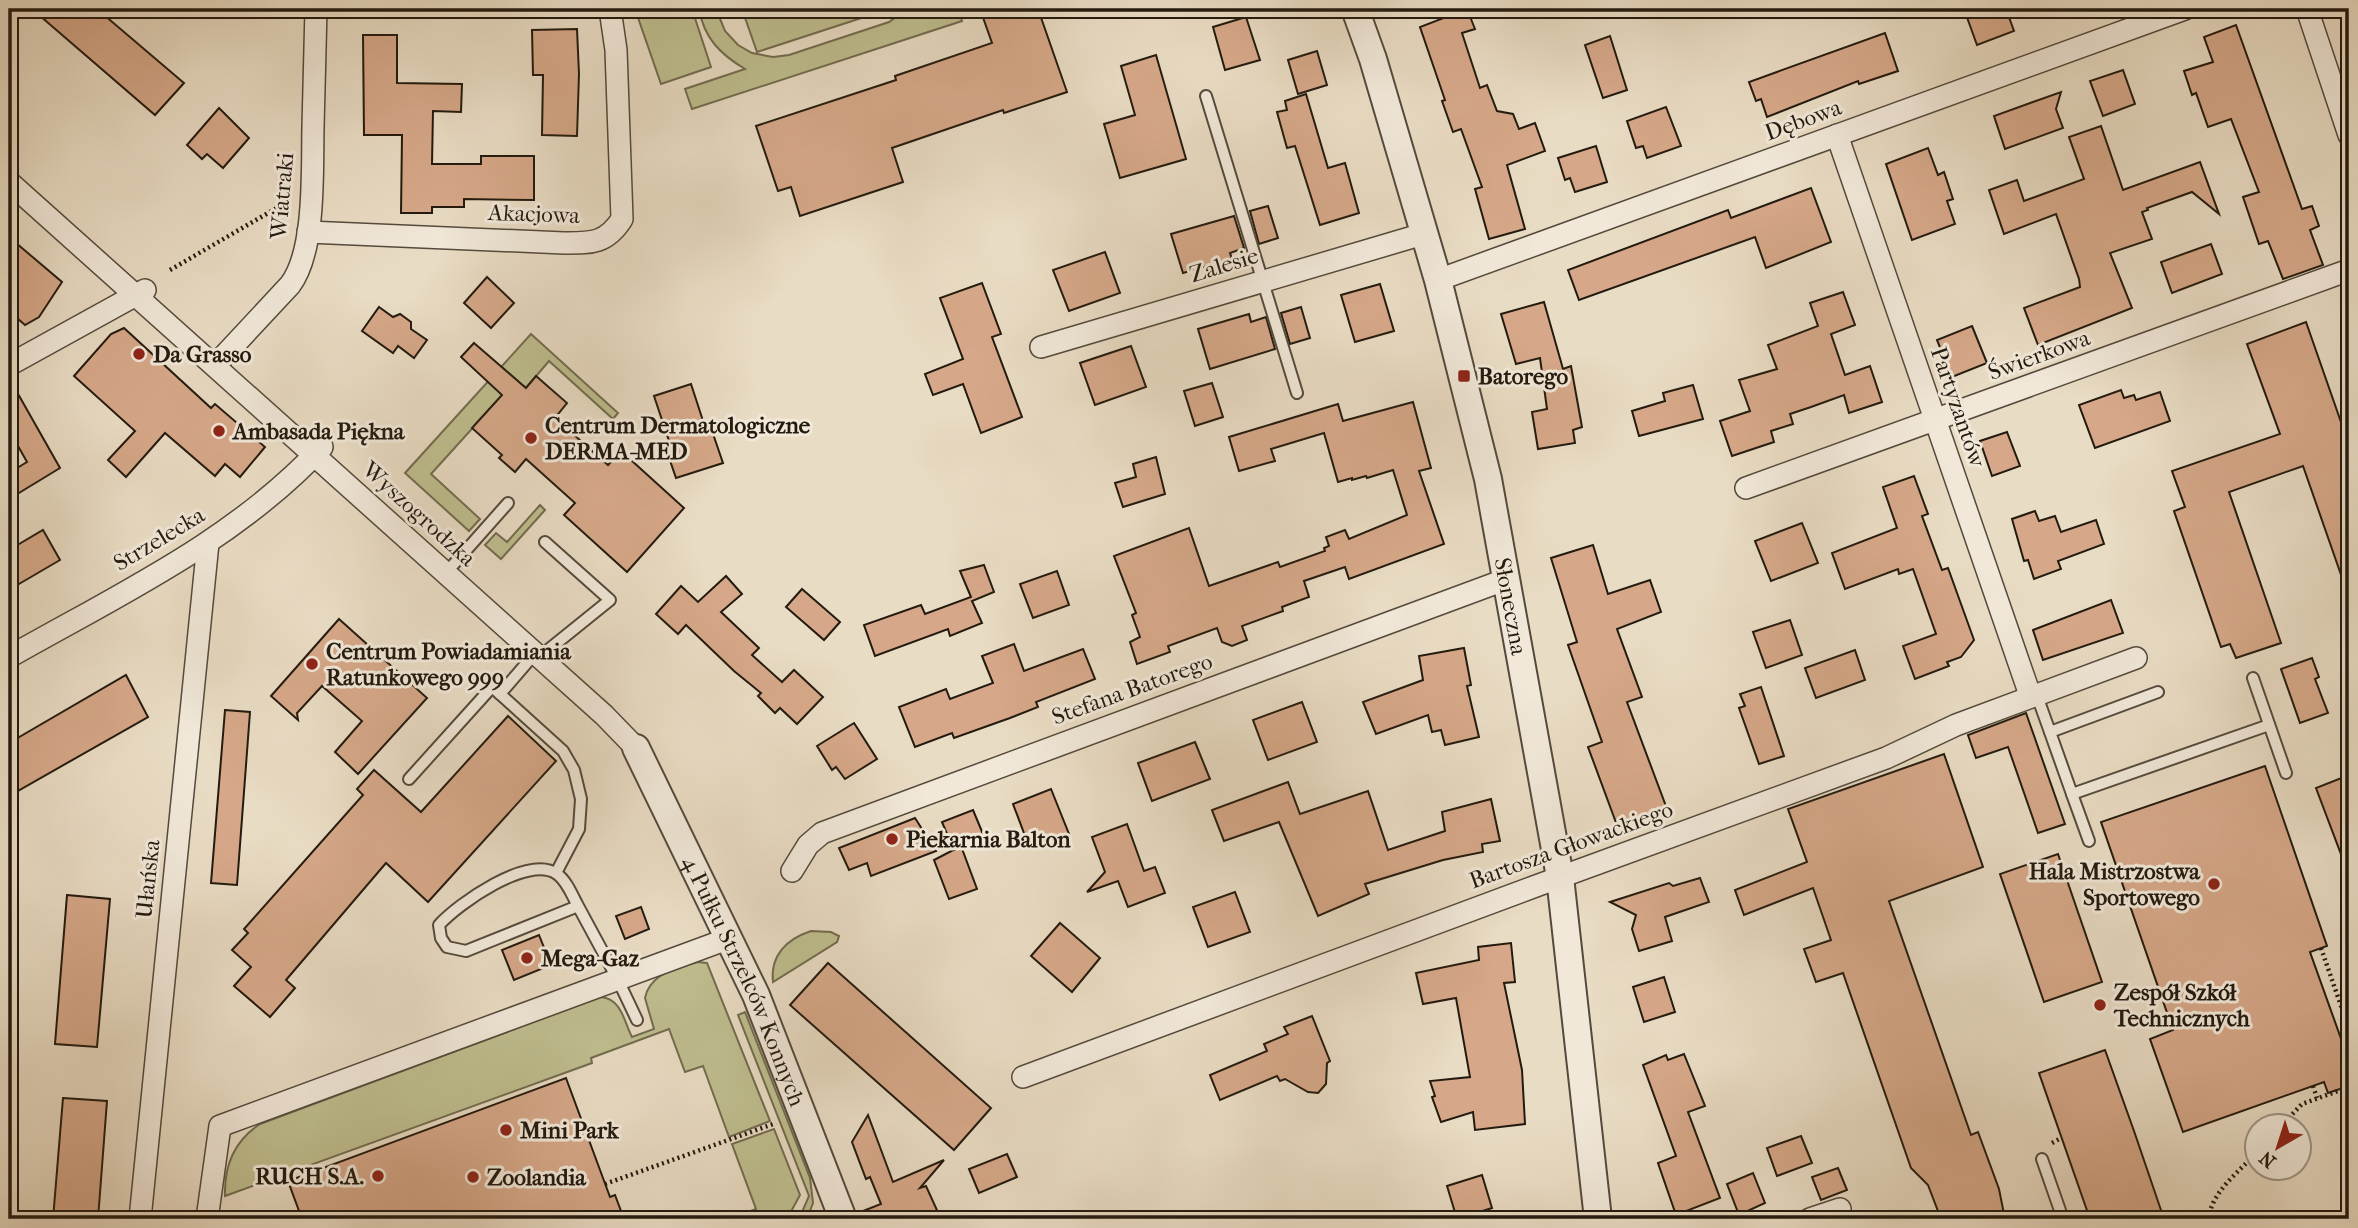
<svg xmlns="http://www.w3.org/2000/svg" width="2358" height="1228" viewBox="0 0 2358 1228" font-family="'IM FELL French Canon',serif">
<rect width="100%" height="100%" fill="#e9dcc4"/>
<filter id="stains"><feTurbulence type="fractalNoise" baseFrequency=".00286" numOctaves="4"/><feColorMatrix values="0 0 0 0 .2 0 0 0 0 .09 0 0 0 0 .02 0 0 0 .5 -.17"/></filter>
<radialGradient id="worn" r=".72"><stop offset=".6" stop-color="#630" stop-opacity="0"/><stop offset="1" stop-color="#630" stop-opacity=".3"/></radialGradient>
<g fill="#bfbe8f" stroke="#716c4f" stroke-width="2">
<polygon points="635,9 692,9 711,67 661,84"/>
<path d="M699 9H716L725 31 738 45 752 53 773 57 789 55 889 22 907 9H958L962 21 692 109 685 89 745 69C720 54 704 38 699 9Z"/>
<polygon points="742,9 889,9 757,52"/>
<polygon points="531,334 618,413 613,419 549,361 526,388 516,380 431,474 480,519 469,531 405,473"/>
<polygon points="540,505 545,510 501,559 485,545 496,533 507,542"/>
<path d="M811 931 831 932 839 936 837 942 773 982C770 955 787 939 811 931Z"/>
<path d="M698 962 707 963 770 1121 729 1137 703 1066 685 1072 669 1029 591 1058 592 1063 225 1196C224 1166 234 1141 260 1124L601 997C622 999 624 1022 632 1037L654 1029 645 998C649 975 678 966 698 962Z"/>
<polygon points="745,1012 810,1178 813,1203 807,1219 799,1219 809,1196 738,1015"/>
<polygon points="774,1129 800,1195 787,1219 738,1219 737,1216 756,1209 732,1144"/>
</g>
<g fill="#d6a889" stroke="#231a0f" stroke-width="2">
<polygon points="32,9 97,9 184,83 155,115"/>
<polygon points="980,9 1038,9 1067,92 1004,113 1003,110 892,148 903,182 800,216 791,187 778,191 756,126 896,80 895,76 992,43"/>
<polygon points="1467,9 1475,29 1462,33 1480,88 1487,85 1497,111 1513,114 1519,129 1535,123 1545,151 1507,165 1525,229 1489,239 1475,189 1482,187 1461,129 1453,132 1442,101 1445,100 1420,27"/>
<polygon points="1964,9 2006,9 2014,31 1977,45"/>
<polygon points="1246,17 1260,60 1225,70 1213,27"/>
<polygon points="2236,25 2302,209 2312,206 2319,226 2310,230 2323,265 2283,279 2268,241 2259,244 2243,197 2259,192 2231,119 2208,127 2196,93 2192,95 2184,71 2213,62 2204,37"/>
<polygon points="577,29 579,74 577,136 542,135 543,75 533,75 532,30"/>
<polygon points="1885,33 1898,71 1859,84 1858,81 1767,117 1761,99 1756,101 1749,82"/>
<polygon points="363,35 397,35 397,83 462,84 461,112 433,111 432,164 481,164 481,156 534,156 534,200 464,199 464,207 432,207 432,213 401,213 402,135 364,135"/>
<polygon points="1610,36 1627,90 1603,98 1585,45"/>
<polygon points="1317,51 1327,85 1298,94 1288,60"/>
<polygon points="1156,55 1186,159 1120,178 1104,124 1135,115 1121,66"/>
<polygon points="2123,70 2135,104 2103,116 2090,81"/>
<polygon points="2061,92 2056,109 2063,128 2005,149 1994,116"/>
<polygon points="1306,94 1328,168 1345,163 1359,213 1320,225 1295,146 1287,148 1277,112 1287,110 1285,101"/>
<polygon points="1666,107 1681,146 1647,158 1643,146 1636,148 1627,121"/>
<polygon points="219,108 249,138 223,168 207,154 202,159 187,145"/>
<polygon points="2101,126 2123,190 2200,162 2219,214 2192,192 2147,208 2148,210 2142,212 2152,239 2110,253 2132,308 2038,345 2024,308 2080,287 2079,279 2056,214 2004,234 1989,190 2017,180 2024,201 2084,179 2069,137"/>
<polygon points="1596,146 1607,182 1575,192 1570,178 1565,180 1558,158"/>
<polygon points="1928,148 1938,175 1944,172 1953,199 1947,201 1955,224 1912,240 1886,164"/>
<polygon points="1811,188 1831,242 1766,268 1755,237 1579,300 1568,270 1728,210 1731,218"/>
<polygon points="1268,206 1278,238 1259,244 1250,211"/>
<polygon points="1234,216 1244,248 1230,253 1232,259 1183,273 1171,234"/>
<polygon points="9,237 62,282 39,317 25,325 9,311"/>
<polygon points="2211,244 2222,274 2172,293 2161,262"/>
<polygon points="1105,252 1120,293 1069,311 1053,270"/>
<polygon points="487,277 514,303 491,328 464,303"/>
<polygon points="982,283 1001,334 992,337 1022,417 981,433 963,384 933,395 925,374 963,359 940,298"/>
<polygon points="1380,284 1394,331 1355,342 1341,295"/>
<polygon points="1843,292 1855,325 1831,334 1845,375 1870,366 1882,402 1849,413 1844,395 1811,407 1790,414 1793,424 1771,431 1774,442 1732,456 1720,421 1750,411 1739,380 1777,369 1768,345 1818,326 1810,303"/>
<polygon points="1544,302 1563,369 1571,366 1582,427 1573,430 1575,443 1538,449 1532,412 1547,409 1540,358 1516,364 1501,314"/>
<polygon points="379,307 393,317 400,314 411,322 411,329 427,340 414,358 398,346 393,353 362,331"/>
<polygon points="1301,307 1310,338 1290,344 1281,313"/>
<polygon points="1249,314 1251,322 1266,317 1275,349 1210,369 1198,329"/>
<polygon points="2306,322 2349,445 2349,589 2346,589 2303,466 2229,492 2281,643 2236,658 2230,644 2221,647 2174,511 2185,507 2172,471 2280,434 2247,344"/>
<polygon points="1972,326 1987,363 1952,377 1937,340"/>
<polygon points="124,328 211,408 215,404 265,447 240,477 225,464 215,476 165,433 126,477 108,460 135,431 74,376 111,334"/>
<polygon points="474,343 526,388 536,376 567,403 555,418 608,465 621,451 684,508 627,572 564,515 575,503 526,459 515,472 499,458 502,455 472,428 502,395 461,357"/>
<polygon points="1131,346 1146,387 1095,405 1080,363"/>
<polygon points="9,378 60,468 9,499 9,473 27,462 9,430"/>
<polygon points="1212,383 1223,417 1195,426 1184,391"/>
<polygon points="691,384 706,430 711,428 723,463 676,478 664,443 669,441 654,396"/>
<polygon points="1693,385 1703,419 1639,436 1632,411 1665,401 1663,393"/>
<polygon points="2121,390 2124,398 2134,395 2136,400 2160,392 2170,421 2095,448 2079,405"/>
<polygon points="1413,402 1431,468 1419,471 1444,544 1349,579 1345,567 1304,581 1309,597 1282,607 1283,611 1242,626 1247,640 1232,646 1222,642 1217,628 1168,646 1170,652 1137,664 1130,642 1140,637 1132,615 1136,613 1114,556 1189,528 1209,586 1278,562 1280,567 1325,551 1324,548 1329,546 1326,537 1345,530 1349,539 1407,515 1393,470 1367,478 1366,476 1352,480 1352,478 1338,482 1324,433 1271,449 1275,461 1239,471 1229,437 1338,404 1343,421"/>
<polygon points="2007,432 2020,466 1992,476 1980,441"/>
<polygon points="1156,457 1165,494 1123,507 1115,483 1136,477 1133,464"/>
<polygon points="1914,476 1928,514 1922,516 1942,570 1948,568 1974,640 1961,657 1947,662 1949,666 1915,679 1903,646 1936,634 1913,569 1899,574 1898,569 1845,589 1832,553 1897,528 1883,487"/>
<polygon points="2035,511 2039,521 2055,516 2061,532 2096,520 2104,544 2058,561 2061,569 2034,579 2028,560 2024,561 2012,519"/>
<polygon points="1802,523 1818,563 1771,581 1755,541"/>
<polygon points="43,530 60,560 19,584 9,567 9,550"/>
<polygon points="1593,545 1608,594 1650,580 1661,612 1617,629 1642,697 1627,702 1667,809 1618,828 1588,747 1602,742 1568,645 1577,642 1551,558"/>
<polygon points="984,565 994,592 972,601 982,623 950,636 948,629 875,656 864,625 921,605 925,614 971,597 960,571"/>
<polygon points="1057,571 1069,605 1033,618 1020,584"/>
<polygon points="726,576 742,594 721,612 759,648 752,655 782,682 794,670 823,697 797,724 780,708 775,713 758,696 761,693 734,671 686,625 678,634 656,614 681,586 698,602"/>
<polygon points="802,589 840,622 824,640 786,607"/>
<polygon points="2111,600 2123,633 2043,660 2033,630"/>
<polygon points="339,619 427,698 358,774 335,752 362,721 322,686 297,713 298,720 271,696"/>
<polygon points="1790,620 1802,655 1766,668 1753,632"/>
<polygon points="1014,644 1024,671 1083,649 1095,679 1036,702 1038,707 1010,718 954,738 952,733 915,747 899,707 946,689 950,699 993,683 982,656"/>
<polygon points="1464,648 1471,685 1467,686 1479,737 1445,745 1441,730 1432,732 1428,715 1376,734 1363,702 1423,680 1419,656"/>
<polygon points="1855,650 1865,680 1816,698 1805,668"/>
<polygon points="2312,658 2319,677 2315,679 2328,713 2300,723 2281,669"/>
<polygon points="126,675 148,717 9,796 9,743"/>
<polygon points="1761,687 1784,756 1759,764 1739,708 1745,706 1740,694"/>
<polygon points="1302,702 1317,742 1268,760 1253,720"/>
<polygon points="225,710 250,712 237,885 211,883"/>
<polygon points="2026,713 2065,824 2038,833 2008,747 1976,758 1968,735"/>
<polygon points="508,716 556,761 428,902 386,863 286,980 295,988 270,1017 234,986 251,967 232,950 248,933 244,929 363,795 357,789 374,770 421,812"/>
<polygon points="854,723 877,759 845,779 836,767 832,770 817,746"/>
<polygon points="1195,742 1210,779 1152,801 1138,763"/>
<polygon points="1944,754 1983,867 1889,901 1971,1135 1978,1132 1999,1189 2005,1219 1941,1219 1928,1185 1911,1168 1843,973 1816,982 1804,949 1831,940 1813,888 1744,915 1735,890 1807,862 1788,809"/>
<polygon points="2265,766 2327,946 2310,952 2349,1061 2349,1086 2328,1093 2324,1082 2183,1132 2150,1039 2173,1030 2101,822"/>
<polygon points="2349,775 2349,869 2347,870 2316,788"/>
<polygon points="1288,782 1300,814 1368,791 1388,850 1445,831 1442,812 1491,799 1500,841 1482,844 1483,852 1443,860 1365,884 1369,894 1318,916 1279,822 1224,841 1212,810"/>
<polygon points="1051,789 1069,834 1030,849 1013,804"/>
<polygon points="973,810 983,834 952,846 942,822"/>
<polygon points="915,818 936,851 871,876 867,863 849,870 839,848"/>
<polygon points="1127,824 1144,871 1155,867 1165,893 1128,907 1118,881 1087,892 1105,872 1092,837"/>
<polygon points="961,846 977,889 949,899 934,860"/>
<polygon points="2058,854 2102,982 2044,1002 2000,874"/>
<polygon points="1700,878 1709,902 1665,917 1672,941 1639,951 1632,929 1636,915 1610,902 1669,883 1673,886"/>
<polygon points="1235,892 1250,932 1208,947 1193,907"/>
<polygon points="67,895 110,899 97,1047 55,1044"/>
<polygon points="641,907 649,929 625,939 616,916"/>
<polygon points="1060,923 1100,958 1072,992 1031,956"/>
<polygon points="539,935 551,965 514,980 502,950"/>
<polygon points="1511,943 1515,982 1504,983 1522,1070 1525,1124 1475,1130 1473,1112 1441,1122 1432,1097 1435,1096 1430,1081 1470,1077 1456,998 1423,1004 1416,973 1479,960 1478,947"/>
<polygon points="828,963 991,1108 954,1150 790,1005"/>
<polygon points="1664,977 1675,1012 1644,1022 1633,987"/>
<polygon points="1312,1016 1330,1061 1327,1063 1326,1084 1318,1093 1308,1092 1285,1079 1280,1081 1277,1076 1220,1100 1210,1075 1267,1051 1264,1044 1288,1034 1284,1027"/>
<polygon points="2105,1050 2134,1131 2164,1219 2090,1219 2039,1073"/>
<polygon points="1684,1054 1705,1106 1688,1112 1720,1198 1676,1215 1658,1163 1676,1156 1643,1065 1666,1055 1668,1060"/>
<polygon points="566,1078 610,1197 615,1195 624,1219 302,1219 288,1181"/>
<polygon points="63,1098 107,1101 98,1219 53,1219"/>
<polygon points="868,1115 893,1182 944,1160 920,1188 926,1186 941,1219 858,1219 858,1213 881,1204 870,1177 866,1179 852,1142"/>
<polygon points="1801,1136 1812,1163 1777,1176 1767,1148"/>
<polygon points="1007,1154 1017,1177 979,1193 969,1169"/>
<polygon points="1838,1168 1847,1190 1821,1200 1812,1177"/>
<polygon points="1753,1173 1765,1203 1739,1215 1727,1184"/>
<polygon points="1482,1175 1492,1208 1457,1219 1447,1186"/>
</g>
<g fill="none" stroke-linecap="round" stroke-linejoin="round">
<defs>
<g id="service">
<polyline points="1206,96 1297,393"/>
<polyline points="545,542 610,600 548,650"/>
<polyline points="453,565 508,503"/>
<polyline points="2253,678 2286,773"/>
<polyline points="2158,692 2050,732 2072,794 2269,725"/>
<polyline points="2036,693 2050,732"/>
<polyline points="500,694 563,751 574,770 581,799 579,829 556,873"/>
<polyline points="409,779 492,687 500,694 538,650"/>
<polyline points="2072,794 2089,841"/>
<path d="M578 906C572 895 567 881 557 874 528 854 458 904 439 925L441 938 447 947 466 951 578 906 618 980 637 1020"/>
<polyline points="2042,1159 2063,1219"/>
</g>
<g id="minor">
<polyline points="2307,9 2349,135"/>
<polyline points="1837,135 2030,695"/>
<polyline points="9,182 604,715 636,748"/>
<path d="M308 232 564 243C591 243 606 244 622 219L616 50 610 9"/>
<polyline points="1438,280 2185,9"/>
<polyline points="1041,347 1423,234"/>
<path d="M223 357 290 285C316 251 312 170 313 127 314 88 315 48 316 9"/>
<polyline points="9,365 145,290"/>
<polyline points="1746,488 2349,270"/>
<path d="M9 657C118 595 236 540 322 447"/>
<polyline points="792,871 808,845 822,833 1507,579"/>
<polyline points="1023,1077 1536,886 1886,758 1956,725 2136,658"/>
<polyline points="140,1219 208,543"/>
<polyline points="207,1219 220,1126 730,938"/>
<polyline points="1810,1219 1840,1209"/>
</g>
<g id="tertiary">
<path id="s1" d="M1355 9 1373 59 1438 280 1488 479 1560 877 1598 1219"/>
<path id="s2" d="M636 748 756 995 843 1219"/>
</g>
</defs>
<use href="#service" stroke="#544a3c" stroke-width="14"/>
<use href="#minor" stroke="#544a3c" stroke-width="24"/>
<use href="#tertiary" stroke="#544a3c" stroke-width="30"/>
<g stroke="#231a0f" stroke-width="4.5" stroke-dasharray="2 3.5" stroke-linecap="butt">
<polyline points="170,270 287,202"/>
<polyline points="2321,948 2349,1029"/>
<polyline points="2313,1086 2317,1098"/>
<polyline points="2281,1126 2302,1104 2349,1087"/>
<polyline points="2052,1143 2061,1138"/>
<polyline points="605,1184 776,1123"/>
<path d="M2209 1219C2210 1193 2240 1171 2256 1153"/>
</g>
<use href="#service" stroke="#f1e8d9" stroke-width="10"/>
<use href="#minor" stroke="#f1e8d9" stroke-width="21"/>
<use href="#tertiary" stroke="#f1e8d9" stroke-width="26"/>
</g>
<g fill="#8f2418" stroke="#f1e8d9" stroke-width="2.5">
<circle cx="139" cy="354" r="7"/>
<rect x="1457" y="369" width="14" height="14" rx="3.5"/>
<circle cx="219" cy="431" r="7"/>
<circle cx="531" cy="438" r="7"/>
<circle cx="312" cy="664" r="7"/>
<circle cx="892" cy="839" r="7"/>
<circle cx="2214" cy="884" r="7"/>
<circle cx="527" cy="958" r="7"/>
<circle cx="2100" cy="1005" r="7"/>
<circle cx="506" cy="1130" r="7"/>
<circle cx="378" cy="1176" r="7"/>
<circle cx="473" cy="1177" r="7"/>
</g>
<g text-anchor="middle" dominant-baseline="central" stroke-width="6" stroke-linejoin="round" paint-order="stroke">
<g font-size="23" fill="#231a0f" stroke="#f1e8d9">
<text transform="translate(1803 120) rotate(-20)">Dębowa</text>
<text transform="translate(282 196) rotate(-85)">Wiatraki</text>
<text transform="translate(534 214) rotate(2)">Akacjowa</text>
<text transform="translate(1224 265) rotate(-17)">Zalesie</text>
<text transform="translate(2039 355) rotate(-20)">Świerkowa</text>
<text transform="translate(1958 407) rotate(71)">Partyzantów</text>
<text transform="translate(419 514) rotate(42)">Wyszogrodzka</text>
<text transform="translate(159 539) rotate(-31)">Strzelecka</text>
<text stroke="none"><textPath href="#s1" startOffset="618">Słoneczna</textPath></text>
<text transform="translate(1132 689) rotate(-20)">Stefana Batorego</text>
<text transform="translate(1571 845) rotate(-20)">Bartosza Głowackiego</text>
<text transform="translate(148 879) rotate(-84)">Ułańska</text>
<text stroke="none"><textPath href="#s2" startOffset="257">4 Pułku Strzelców Konnych</textPath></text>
</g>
<g font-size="23" font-weight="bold" fill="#231a0f" stroke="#f1e8d9" text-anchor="start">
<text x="153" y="354">Da Grasso</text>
<text x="1478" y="376">Batorego</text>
<text x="545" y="425">Centrum Dermatologiczne<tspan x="545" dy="26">DERMA-MED</tspan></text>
<text x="233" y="431">Ambasada Piękna</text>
<text x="326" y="651">Centrum Powiadamiania<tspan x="326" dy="26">Ratunkowego 999</tspan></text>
<text x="906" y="839">Piekarnia Balton</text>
<text x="2200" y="871" text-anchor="end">Hala Mistrzostwa<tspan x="2200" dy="26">Sportowego</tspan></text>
<text x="541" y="958">Mega-Gaz</text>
<text x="2114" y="992">Zespół Szkół<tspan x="2114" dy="26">Technicznych</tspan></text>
<text x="520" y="1130">Mini Park</text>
<text x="364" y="1176" text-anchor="end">RUCH S.A.</text>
<text x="487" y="1177">Zoolandia</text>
</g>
</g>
<rect width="2358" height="1228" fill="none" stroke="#e9dcc4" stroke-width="35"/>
<rect x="10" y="10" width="2337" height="1207" fill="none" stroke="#231a0f" stroke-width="3.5"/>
<rect x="18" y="18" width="2323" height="1193" fill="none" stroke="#231a0f" stroke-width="2"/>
<g transform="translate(2278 1147) rotate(219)"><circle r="33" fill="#f1e8d9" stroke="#9f9688" stroke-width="2"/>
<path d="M0-5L12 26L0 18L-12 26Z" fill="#8f2418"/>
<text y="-10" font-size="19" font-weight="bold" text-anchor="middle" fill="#231a0f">N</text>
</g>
<rect width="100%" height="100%" filter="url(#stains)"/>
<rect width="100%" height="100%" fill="url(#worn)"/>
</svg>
